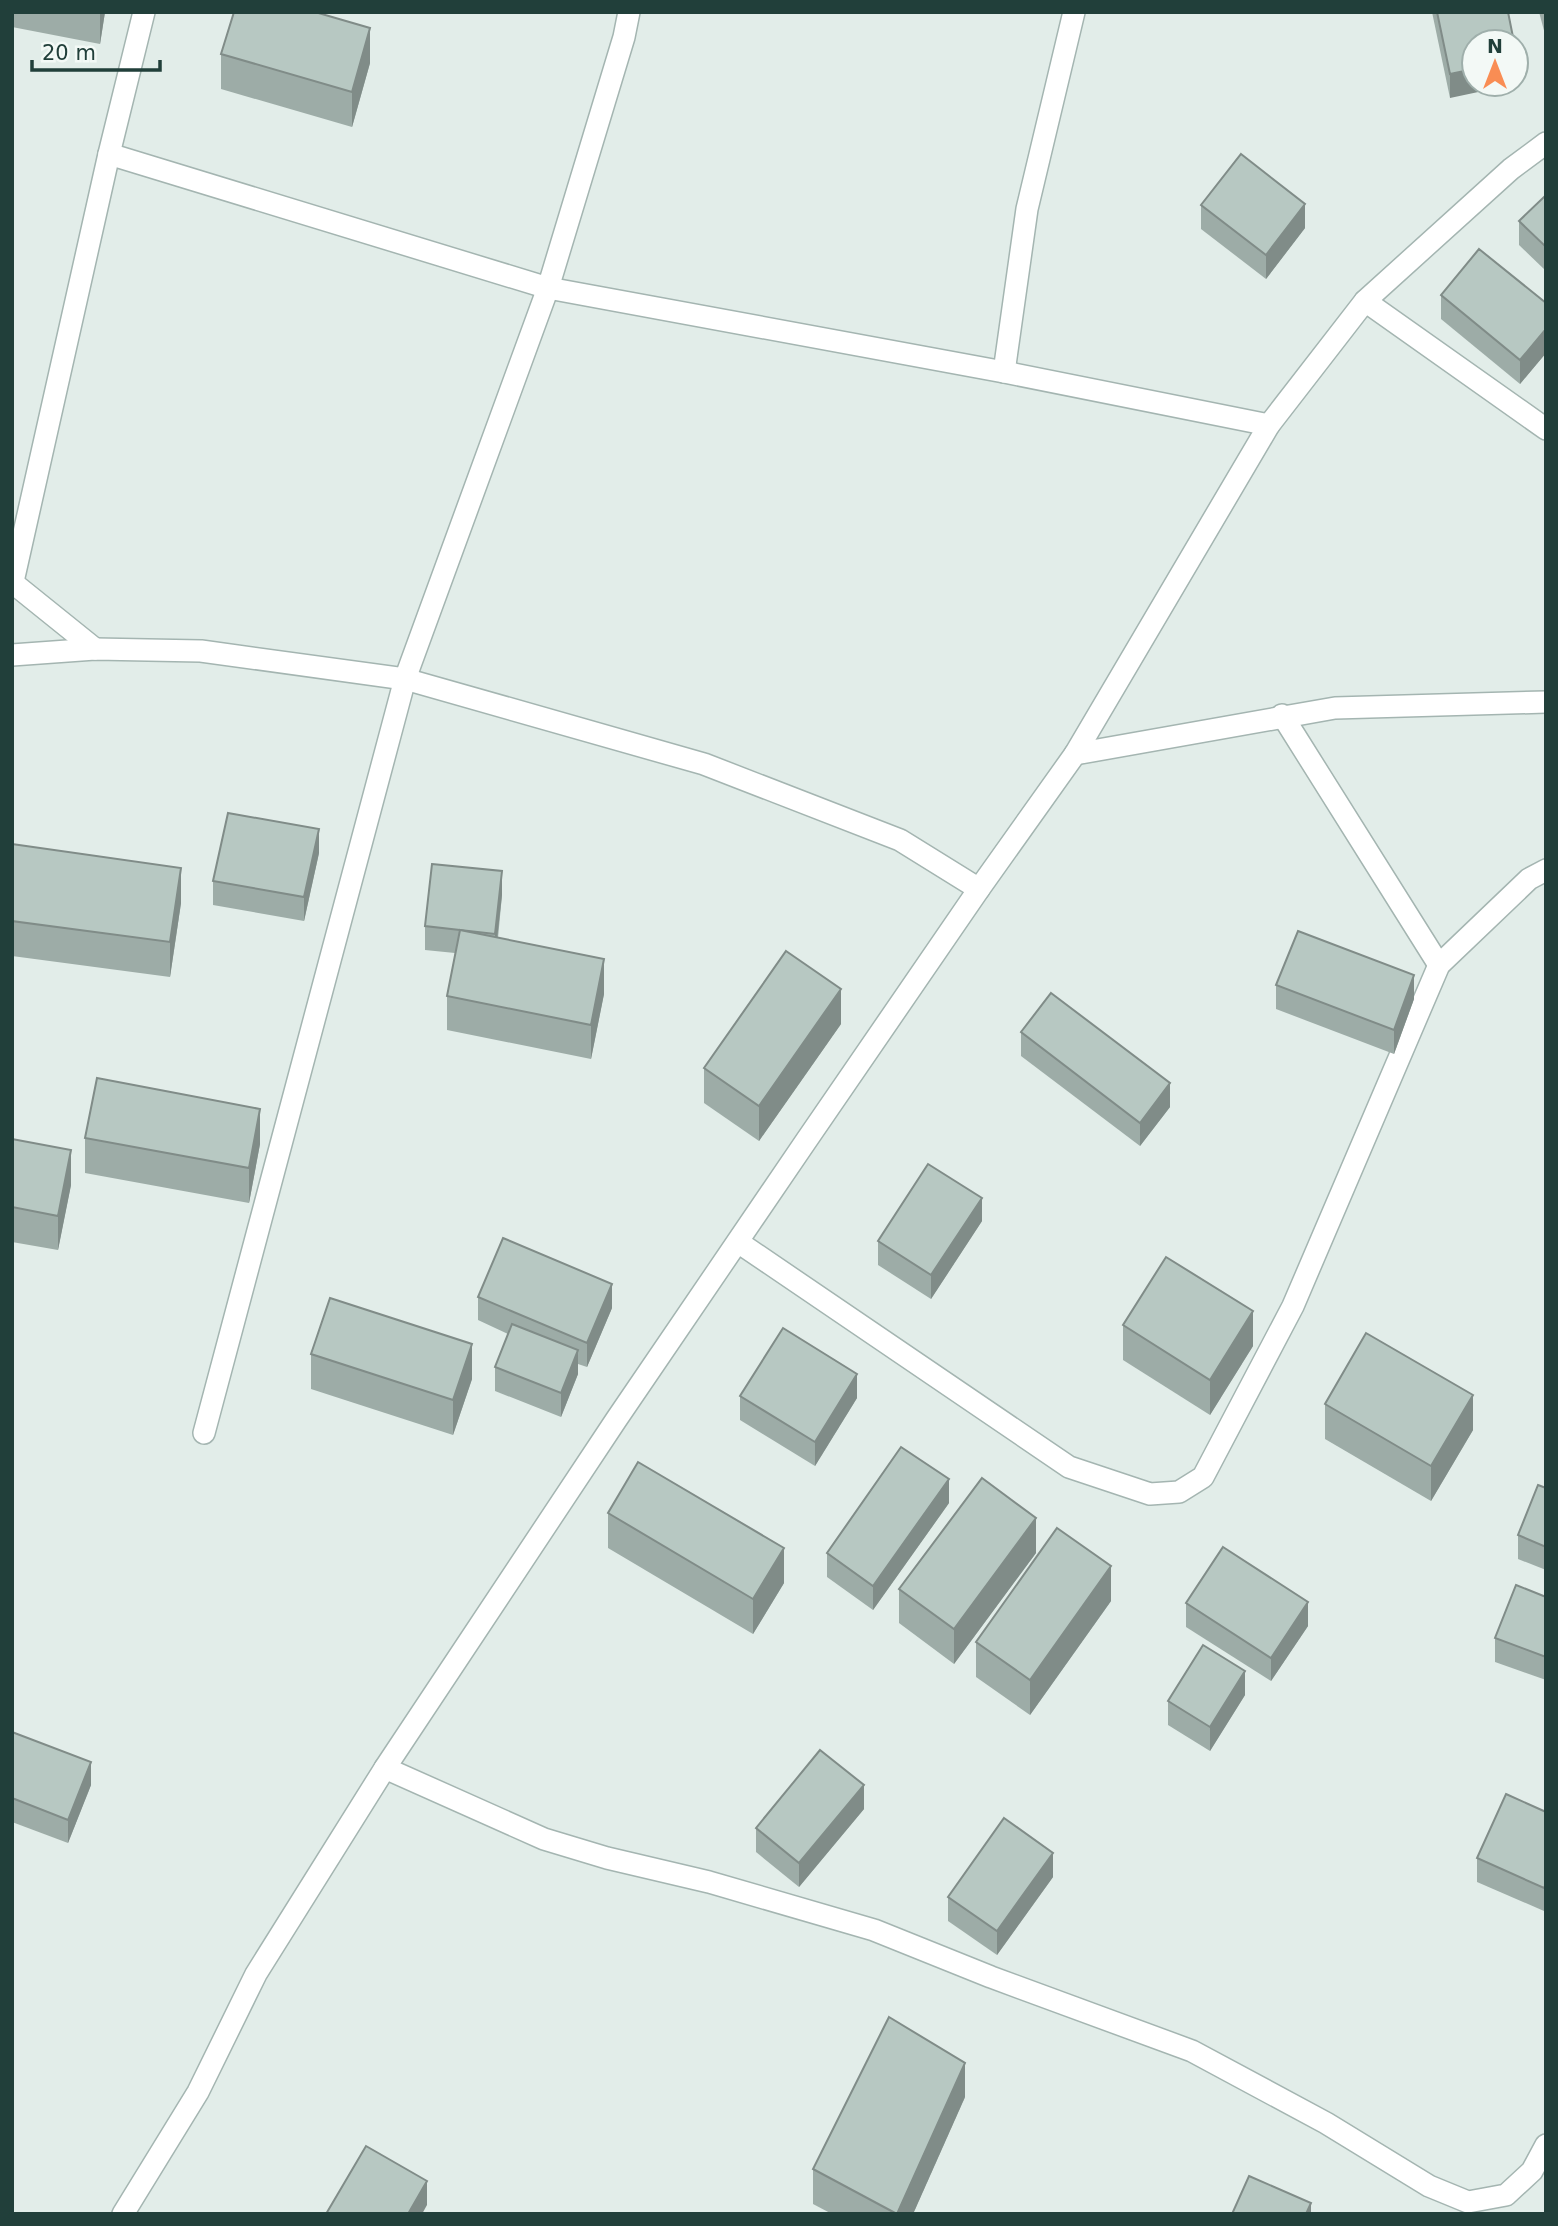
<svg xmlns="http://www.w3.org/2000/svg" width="1558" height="2226" viewBox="0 0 1558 2226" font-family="'DejaVu Sans',sans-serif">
<rect width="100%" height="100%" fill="#e2ede9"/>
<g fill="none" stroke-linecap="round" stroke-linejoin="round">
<defs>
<g id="minor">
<polyline points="109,154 548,288 1004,372 1269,425"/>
<polyline points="1365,301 1546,429"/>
<polyline points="1004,372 1027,209 1074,12"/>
<polyline points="13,583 95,649"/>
<polyline points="12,586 109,154 144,12"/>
<polyline points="12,655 95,649 201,651 405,679 704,764 900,840 979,889"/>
<polyline points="1282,715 1439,965"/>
<polyline points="1075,754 1335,708 1546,702"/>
<polyline points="738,1242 1069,1467 1150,1494 1179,1492 1203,1477 1293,1306 1439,965 1529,879 1546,870"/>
<polyline points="204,1433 405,679 548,288 624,37 629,12"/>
<polyline points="385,1768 544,1839 607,1858 709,1882 874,1930 991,1977 1192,2051 1326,2123 1429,2186 1468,2202 1506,2195 1532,2171 1546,2145"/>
<polyline points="123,2214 198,2092 256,1974 385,1768 616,1420 806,1141 979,889 1075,754 1269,425 1365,301 1511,169 1546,143"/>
</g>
</defs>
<use href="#minor" stroke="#a4b5b1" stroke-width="24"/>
<use href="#minor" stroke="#fff" stroke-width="21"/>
</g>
<g fill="#9daca7">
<polygon points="12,12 105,12 100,44 12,27"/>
<polygon points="1432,12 1508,12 1450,98"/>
<polygon points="1539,12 1546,12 1546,38"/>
<polygon points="221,54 370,63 352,127 221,89"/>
<polygon points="1546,195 1546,271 1519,245 1519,221"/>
<polygon points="1201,205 1305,228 1266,279 1201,229"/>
<polygon points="1441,295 1546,303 1546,353 1520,384 1441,319"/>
<polygon points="12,844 181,903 170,977 12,956"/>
<polygon points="319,853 304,921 213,905 213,881"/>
<polygon points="502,895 498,938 604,994 591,1059 447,1030 447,996 455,953 425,950 425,926"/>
<polygon points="1276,985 1414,999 1394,1054 1276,1009"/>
<polygon points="841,1024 759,1141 704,1103 704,1068"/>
<polygon points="1021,1032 1170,1107 1140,1146 1021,1056"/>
<polygon points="85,1138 260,1144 249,1203 85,1173"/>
<polygon points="12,1139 71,1185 58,1250 12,1242"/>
<polygon points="982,1221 931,1299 878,1265 878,1241"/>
<polygon points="478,1297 612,1308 587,1367 578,1364 578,1374 561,1417 495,1391 495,1367 508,1334 478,1320"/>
<polygon points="1123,1325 1253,1346 1210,1415 1123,1360"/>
<polygon points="311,1354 472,1379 453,1435 311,1389"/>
<polygon points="740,1396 857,1398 815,1466 740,1420"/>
<polygon points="1325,1404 1473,1430 1431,1501 1325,1439"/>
<polygon points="1546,1488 1546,1570 1518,1559 1518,1535"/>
<polygon points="949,1503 873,1610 827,1577 827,1553"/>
<polygon points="608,1513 784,1583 753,1634 608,1548"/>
<polygon points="1036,1553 954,1664 899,1623 899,1589"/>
<polygon points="1546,1597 1546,1680 1495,1662 1495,1638"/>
<polygon points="1111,1601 1030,1715 976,1677 976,1642"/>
<polygon points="1186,1603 1308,1626 1271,1681 1186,1627"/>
<polygon points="1245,1695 1210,1751 1168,1725 1168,1701"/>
<polygon points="12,1732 91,1785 68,1843 12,1822"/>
<polygon points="864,1809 799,1887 756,1852 756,1828"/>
<polygon points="1546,1812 1546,1907 1544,1911 1477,1882 1477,1858"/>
<polygon points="1053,1877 997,1955 948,1921 948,1897"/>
<polygon points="965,2097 913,2214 832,2214 813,2204 813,2169"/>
</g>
<g fill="#808c88">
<polygon points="100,12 105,12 100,44"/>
<polygon points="370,28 370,63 352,127 352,92"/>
<rect x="1516" y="60" width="2" height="24"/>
<polygon points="1474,69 1474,84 1516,84 1450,98 1450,74"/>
<polygon points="1305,204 1305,228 1266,279 1266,255"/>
<polygon points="1546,329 1546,353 1520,384 1520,360"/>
<polygon points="319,829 319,853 304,921 304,897"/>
<polygon points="181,868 181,903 170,977 170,942"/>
<polygon points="502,871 502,895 495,957 495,934"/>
<polygon points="604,959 604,994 591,1059 591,1025"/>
<polygon points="1414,975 1414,999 1394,1054 1394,1030"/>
<polygon points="841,989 841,1024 759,1141 759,1106"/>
<polygon points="1170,1083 1170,1107 1140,1146 1140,1123"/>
<polygon points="260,1109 260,1144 249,1203 249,1168"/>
<polygon points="71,1150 71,1185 58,1250 58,1216"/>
<polygon points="982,1198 982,1221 931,1299 931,1275"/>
<polygon points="612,1284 612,1308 587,1367 587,1343"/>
<polygon points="1253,1311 1253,1346 1210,1415 1210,1380"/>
<polygon points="472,1344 472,1379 453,1435 453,1400"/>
<polygon points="578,1350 578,1374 561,1417 561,1393"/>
<polygon points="857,1374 857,1398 815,1466 815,1442"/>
<polygon points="1473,1395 1473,1430 1431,1501 1431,1466"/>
<polygon points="949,1479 949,1503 873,1610 873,1586"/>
<polygon points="1036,1518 1036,1553 954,1664 954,1629"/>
<polygon points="784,1548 784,1583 753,1634 753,1599"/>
<polygon points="1111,1566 1111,1601 1030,1715 1030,1680"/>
<polygon points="1308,1602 1308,1626 1271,1681 1271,1658"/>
<polygon points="1245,1671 1245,1695 1210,1751 1210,1727"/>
<polygon points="91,1762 91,1785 68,1843 68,1820"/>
<polygon points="864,1785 864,1809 799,1887 799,1863"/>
<polygon points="1053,1853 1053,1877 997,1955 997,1931"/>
<polygon points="1546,1884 1546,1907 1544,1911 1544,1888"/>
<polygon points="965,2063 965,2097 913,2214 897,2214"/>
<polygon points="427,2181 427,2205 422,2214 408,2214"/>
<polygon points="1311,2203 1311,2214 1306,2214"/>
</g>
<g fill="#b7c8c2" stroke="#808c88" stroke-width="2">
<polygon points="234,12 315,12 370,28 352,92 221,54"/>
<polygon points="1437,12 1508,12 1514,42 1474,42 1474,69 1450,74"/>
<polygon points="1241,154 1305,204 1266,255 1201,205"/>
<polygon points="1546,195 1546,247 1519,221"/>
<polygon points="1479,249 1546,303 1546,329 1520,360 1441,295"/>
<polygon points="228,813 319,829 304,897 213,881"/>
<polygon points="12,844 181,868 170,942 12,921"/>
<polygon points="432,864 502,871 495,934 425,926"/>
<polygon points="460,930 604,959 591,1025 447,996"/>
<polygon points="1298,931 1414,975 1394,1030 1276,985"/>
<polygon points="786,951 841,989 759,1106 704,1068"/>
<polygon points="1051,993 1170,1083 1140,1123 1021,1032"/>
<polygon points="97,1078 260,1109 249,1168 85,1138"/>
<polygon points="12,1139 71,1150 58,1216 12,1207"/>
<polygon points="928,1164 982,1198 931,1275 878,1241"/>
<polygon points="503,1238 612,1284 587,1343 478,1297"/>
<polygon points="1166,1257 1253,1311 1210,1380 1123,1325"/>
<polygon points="330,1298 472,1344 453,1400 311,1354"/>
<polygon points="512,1324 578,1350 561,1393 495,1367"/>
<polygon points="783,1328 857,1374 815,1442 740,1396"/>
<polygon points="1366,1333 1473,1395 1431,1466 1325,1404"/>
<polygon points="901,1447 949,1479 873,1586 827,1553"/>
<polygon points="638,1462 784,1548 753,1599 608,1513"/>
<polygon points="982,1478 1036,1518 954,1629 899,1589"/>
<polygon points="1538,1485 1546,1488 1546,1547 1518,1535"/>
<polygon points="1057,1528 1111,1566 1030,1680 976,1642"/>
<polygon points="1223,1547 1308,1602 1271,1658 1186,1603"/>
<polygon points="1516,1585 1546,1597 1546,1657 1495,1638"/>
<polygon points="1203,1645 1245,1671 1210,1727 1168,1701"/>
<polygon points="12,1732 91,1762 68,1820 12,1798"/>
<polygon points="820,1750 864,1785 799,1863 756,1828"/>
<polygon points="1506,1794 1546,1812 1546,1884 1544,1888 1477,1858"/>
<polygon points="1004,1818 1053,1853 997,1931 948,1897"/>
<polygon points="889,2017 965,2063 897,2214 813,2169"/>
<polygon points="366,2146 427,2181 408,2214 326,2214"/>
<polygon points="1249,2176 1311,2203 1306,2214 1232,2214"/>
</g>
<rect width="1558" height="2226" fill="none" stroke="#213f3a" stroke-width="28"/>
<g transform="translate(1495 63)"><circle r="33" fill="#f3f9f6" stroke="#9fafab" stroke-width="2"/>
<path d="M0-5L12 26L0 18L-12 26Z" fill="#f98d54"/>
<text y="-10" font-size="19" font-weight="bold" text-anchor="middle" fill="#213f3a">N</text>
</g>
<path d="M32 60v10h128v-10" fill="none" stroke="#213f3a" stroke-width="3.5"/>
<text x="42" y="60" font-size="21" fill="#213f3a" stroke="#f3f9f6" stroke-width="5" paint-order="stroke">20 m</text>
</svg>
